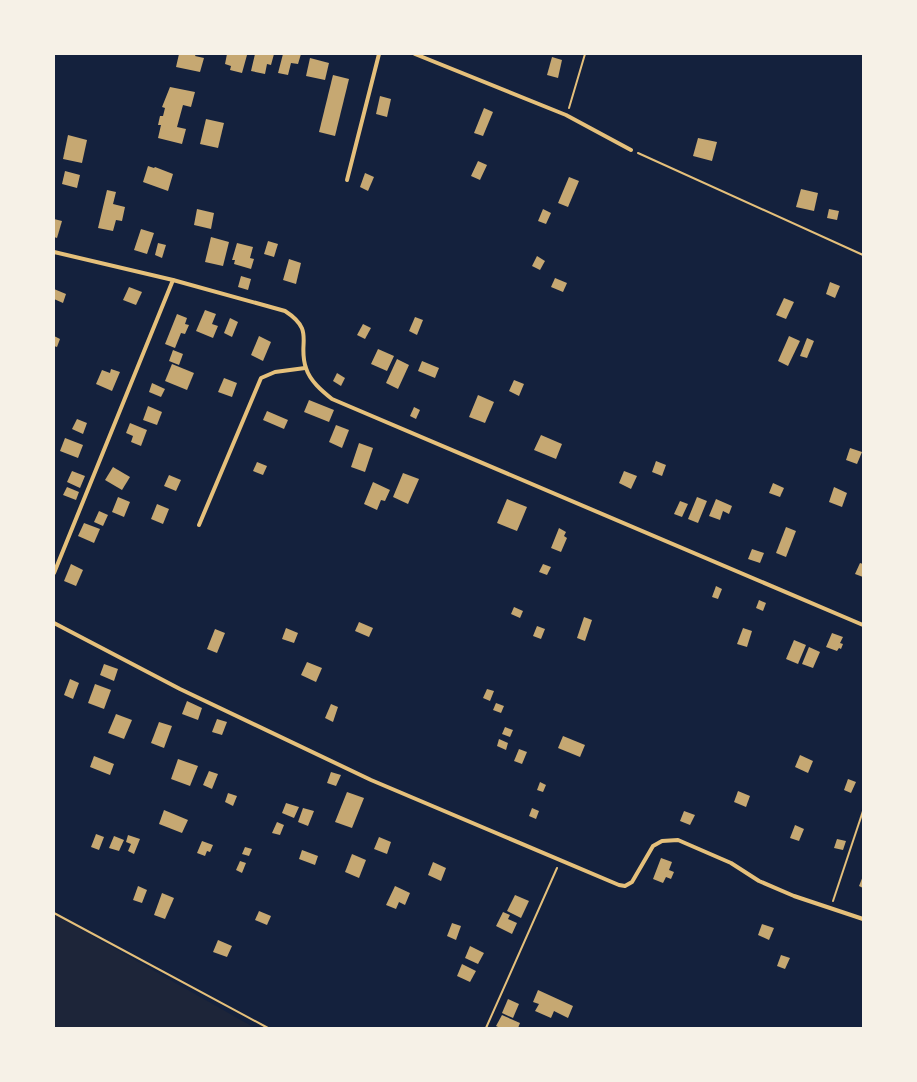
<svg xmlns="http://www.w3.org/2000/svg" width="917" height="1082" viewBox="0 0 917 1082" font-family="Commissioner,sans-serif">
<rect width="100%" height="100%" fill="#14213d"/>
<polygon fill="#1d2539" points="54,914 255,1028 54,1028"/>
<g fill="#c6a872">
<polygon points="179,54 196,54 195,56 204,58 200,72 176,67"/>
<polygon points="227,54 247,55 242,73 230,70 231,66 225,64"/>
<polygon points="255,54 274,54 271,65 267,64 265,74 251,71"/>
<polygon points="283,54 301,54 298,64 291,63 288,75 278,73"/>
<polygon points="552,57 562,60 558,78 547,75"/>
<polygon points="310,58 329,63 325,80 306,76"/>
<polygon points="333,75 349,79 335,136 319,132"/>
<polygon points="170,87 195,92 191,107 183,105 177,127 186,129 182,144 158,138 161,125 158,125 160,116 163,116 165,108 162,107"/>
<polygon points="380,96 391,99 387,117 376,114"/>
<polygon points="484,108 493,112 483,136 474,133"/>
<polygon points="206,119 224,123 218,148 200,144"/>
<polygon points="68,135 87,140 82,163 63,159"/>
<polygon points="698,138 717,142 712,161 693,156"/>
<polygon points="478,161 487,165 480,180 471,176"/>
<polygon points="148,166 154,168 155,167 173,174 168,191 143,182"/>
<polygon points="65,171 80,175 77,188 62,184"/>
<polygon points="365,173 374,177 368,191 360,187"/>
<polygon points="569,177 579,181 568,207 558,203"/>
<polygon points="801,189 818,193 814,211 796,207"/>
<polygon points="107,190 116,192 113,204 125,207 122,221 116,220 113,231 98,228"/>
<polygon points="197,209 214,213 211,229 194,225"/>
<polygon points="543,209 551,213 546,224 538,221"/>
<polygon points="829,209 839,211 837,220 827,218"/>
<polygon points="54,219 62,221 57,238 54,237"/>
<polygon points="141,229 154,233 147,254 134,250"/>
<polygon points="211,237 229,242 223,266 205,262"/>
<polygon points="268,241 278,244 274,257 264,254"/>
<polygon points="158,243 166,245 162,258 155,255"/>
<polygon points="237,243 253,247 250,258 254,259 251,269 234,264 235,260 232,260"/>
<polygon points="537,256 545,261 540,270 532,266"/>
<polygon points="289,259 301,263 296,284 283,280"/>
<polygon points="241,276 251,279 248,290 238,287"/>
<polygon points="555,278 567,283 563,292 551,287"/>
<polygon points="830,282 840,286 835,298 826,294"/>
<polygon points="129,287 142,292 136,305 123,300"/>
<polygon points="54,289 66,294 63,303 54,299"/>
<polygon points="784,298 794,302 786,319 776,315"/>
<polygon points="205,310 216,314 212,324 218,326 213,338 196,331"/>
<polygon points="177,314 187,318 185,324 189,325 185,334 181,333 175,348 165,344"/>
<polygon points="415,317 423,320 417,335 409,331"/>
<polygon points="230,318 238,322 232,337 224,333"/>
<polygon points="363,324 371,328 365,339 357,335"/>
<polygon points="54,336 60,339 57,347 54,346"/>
<polygon points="259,336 271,342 263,361 251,355"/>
<polygon points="789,336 800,341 788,366 778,361"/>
<polygon points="807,338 814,341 807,358 800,356"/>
<polygon points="378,349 394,356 387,371 371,364"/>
<polygon points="173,350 183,354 179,365 169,361"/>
<polygon points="397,359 409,365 398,389 386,383"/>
<polygon points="422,361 439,368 435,378 418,371"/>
<polygon points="172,364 194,373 187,390 165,381"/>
<polygon points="111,369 120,372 112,391 96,384 102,370 110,373"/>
<polygon points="337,373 345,378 341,386 333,381"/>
<polygon points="224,378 237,383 232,397 218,392"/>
<polygon points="514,380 524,384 519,396 509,391"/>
<polygon points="152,383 165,389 161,397 149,392"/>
<polygon points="478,395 494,402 485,423 469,417"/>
<polygon points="309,400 334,410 329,422 304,412"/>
<polygon points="148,406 162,412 157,425 143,420"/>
<polygon points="414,407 420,410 416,419 410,416"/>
<polygon points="267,411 288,420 284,429 263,420"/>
<polygon points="77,419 87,423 83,434 72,429"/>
<polygon points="130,423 147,430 141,446 131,442 133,436 126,433"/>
<polygon points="336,425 349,430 342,448 329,442"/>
<polygon points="541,435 562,444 556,459 534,450"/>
<polygon points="65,438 83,445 78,458 60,451"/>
<polygon points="359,443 373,448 365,472 351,467"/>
<polygon points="850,448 862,452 857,464 846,460"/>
<polygon points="656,461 666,465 662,476 652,472"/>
<polygon points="257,462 267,466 263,475 253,471"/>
<polygon points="113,467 130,477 122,490 105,480"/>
<polygon points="72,471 85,476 80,488 67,482"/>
<polygon points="624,471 637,476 631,489 619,483"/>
<polygon points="403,473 419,479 408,504 393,497"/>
<polygon points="169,475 181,480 176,491 164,486"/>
<polygon points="373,482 390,490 385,501 381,500 377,510 364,504"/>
<polygon points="773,483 784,488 780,497 769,493"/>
<polygon points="67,487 79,492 76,500 63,495"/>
<polygon points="834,487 847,493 842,507 829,502"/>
<polygon points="118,497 130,502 124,517 112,512"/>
<polygon points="697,497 707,501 698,523 688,519"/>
<polygon points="507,499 527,507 517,531 497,523"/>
<polygon points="716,499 732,506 729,514 723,511 720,520 709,516"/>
<polygon points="680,501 688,504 682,517 674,514"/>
<polygon points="157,504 169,509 163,524 151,519"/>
<polygon points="99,511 108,515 103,526 94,522"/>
<polygon points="84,523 100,529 94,543 78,536"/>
<polygon points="786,527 796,531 786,557 776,553"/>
<polygon points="559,528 566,532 564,536 567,538 561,552 551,548"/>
<polygon points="752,549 764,553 760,563 748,559"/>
<polygon points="860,563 863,564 863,577 855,574"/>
<polygon points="71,564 83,570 76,586 64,581"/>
<polygon points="543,564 551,567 547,575 539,572"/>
<polygon points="716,586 722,589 718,599 712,597"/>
<polygon points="759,600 766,603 763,611 756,608"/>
<polygon points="514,607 523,611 520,618 511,614"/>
<polygon points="584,617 592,620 585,641 577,638"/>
<polygon points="359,622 373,628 369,637 355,631"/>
<polygon points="537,626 545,629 541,639 533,636"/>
<polygon points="286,628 298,633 294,643 282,639"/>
<polygon points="743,628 752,631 747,647 737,644"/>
<polygon points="215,629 225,633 217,653 207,649"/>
<polygon points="832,633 843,637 840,643 843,644 841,649 839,648 837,651 826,647"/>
<polygon points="794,640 806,645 798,664 786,659"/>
<polygon points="809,647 820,652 813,668 802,664"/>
<polygon points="307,662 322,668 316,682 301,675"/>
<polygon points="104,664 118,669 114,681 100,675"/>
<polygon points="70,679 79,683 73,699 64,695"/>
<polygon points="95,684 111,690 104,709 88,703"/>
<polygon points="487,689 494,691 490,701 483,698"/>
<polygon points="187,701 202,708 198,720 182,714"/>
<polygon points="496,703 504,706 501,713 493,710"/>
<polygon points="331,704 338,707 333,722 325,718"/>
<polygon points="116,714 132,720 124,739 108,733"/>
<polygon points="217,719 227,722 222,735 212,732"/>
<polygon points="159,722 172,726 164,748 151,743"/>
<polygon points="505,727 513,730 510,737 502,734"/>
<polygon points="563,736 585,745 580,757 558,748"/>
<polygon points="499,739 508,743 506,750 497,746"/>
<polygon points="519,749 527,752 522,764 514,761"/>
<polygon points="800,755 813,761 808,773 795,767"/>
<polygon points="94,756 114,764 110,775 90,767"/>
<polygon points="178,759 198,766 190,786 171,779"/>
<polygon points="209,771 218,774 212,789 203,785"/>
<polygon points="331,772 341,775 336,786 327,783"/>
<polygon points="848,779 856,782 851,793 844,790"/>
<polygon points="540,782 546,785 543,792 537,790"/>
<polygon points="738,791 750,796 746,807 734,802"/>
<polygon points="347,792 364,798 352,828 335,822"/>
<polygon points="228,793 237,796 233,806 225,802"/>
<polygon points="286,803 299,807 294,818 282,813"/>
<polygon points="303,808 314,811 308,826 298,822"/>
<polygon points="532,808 539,811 536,819 529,816"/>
<polygon points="164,810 188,820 182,833 159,824"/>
<polygon points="684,811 695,815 690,825 680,821"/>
<polygon points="277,822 284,825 280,835 272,833"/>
<polygon points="795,825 804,829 799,841 790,838"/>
<polygon points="96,834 104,837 99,850 91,847"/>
<polygon points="128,835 140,839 134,854 128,851 131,844 126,842"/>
<polygon points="114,836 124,840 119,851 109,848"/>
<polygon points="379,837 391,842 387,854 374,849"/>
<polygon points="837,839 846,841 843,850 834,848"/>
<polygon points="202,841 213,845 210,852 207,851 205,856 197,853"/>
<polygon points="245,847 252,849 249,856 242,854"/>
<polygon points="302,850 318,856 315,865 299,859"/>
<polygon points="352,854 366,860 359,878 345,872"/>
<polygon points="661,858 672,862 669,870 674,872 671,879 666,877 663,883 653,879"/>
<polygon points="240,861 246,863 242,873 236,870"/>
<polygon points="433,862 446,868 441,881 428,875"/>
<polygon points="863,876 863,888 859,886"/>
<polygon points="138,886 147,890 142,903 133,900"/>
<polygon points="395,886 410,893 405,905 399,902 396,909 386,905"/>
<polygon points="162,893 174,898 165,919 154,915"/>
<polygon points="515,895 529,901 521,918 507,911"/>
<polygon points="259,911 271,916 267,925 255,920"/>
<polygon points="503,912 510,915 508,919 517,923 512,934 496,926"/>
<polygon points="452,923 461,926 456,940 447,936"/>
<polygon points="762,924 774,928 769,940 758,935"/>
<polygon points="218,940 232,946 227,957 213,952"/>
<polygon points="470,946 484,953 478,964 465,958"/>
<polygon points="781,955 790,958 785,969 777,966"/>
<polygon points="462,964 476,971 470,982 457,976"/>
<polygon points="538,990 573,1006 568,1018 554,1011 551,1018 535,1011 539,1004 533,1002"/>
<polygon points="508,999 519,1004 513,1018 502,1013"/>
<polygon points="502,1015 520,1023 518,1028 500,1028 496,1026"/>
</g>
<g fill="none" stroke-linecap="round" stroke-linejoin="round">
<g stroke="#e5c07b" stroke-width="2">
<polyline points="569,108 585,54"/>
<polyline points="638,153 863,255"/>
<polyline points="833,901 863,811"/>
<polyline points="54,913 268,1028"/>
<polyline points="486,1028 557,868"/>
</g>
<g stroke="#e5c07b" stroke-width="4">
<polyline points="415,54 566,115 631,150"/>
<polyline points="347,180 379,54"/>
<path d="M54 252 173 280 285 311C316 331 297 343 306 368 310 381 322 391 332 399L863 625"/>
<polyline points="199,525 261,378 275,372 305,368"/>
<polyline points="54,573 173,280"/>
<polyline points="54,623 180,689 371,780 619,885 625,886 632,882 653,846 662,841 678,840 731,863 759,881 794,896 863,919"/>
</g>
</g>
<rect width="917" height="1082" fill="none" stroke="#f6f1e7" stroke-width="110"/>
</svg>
